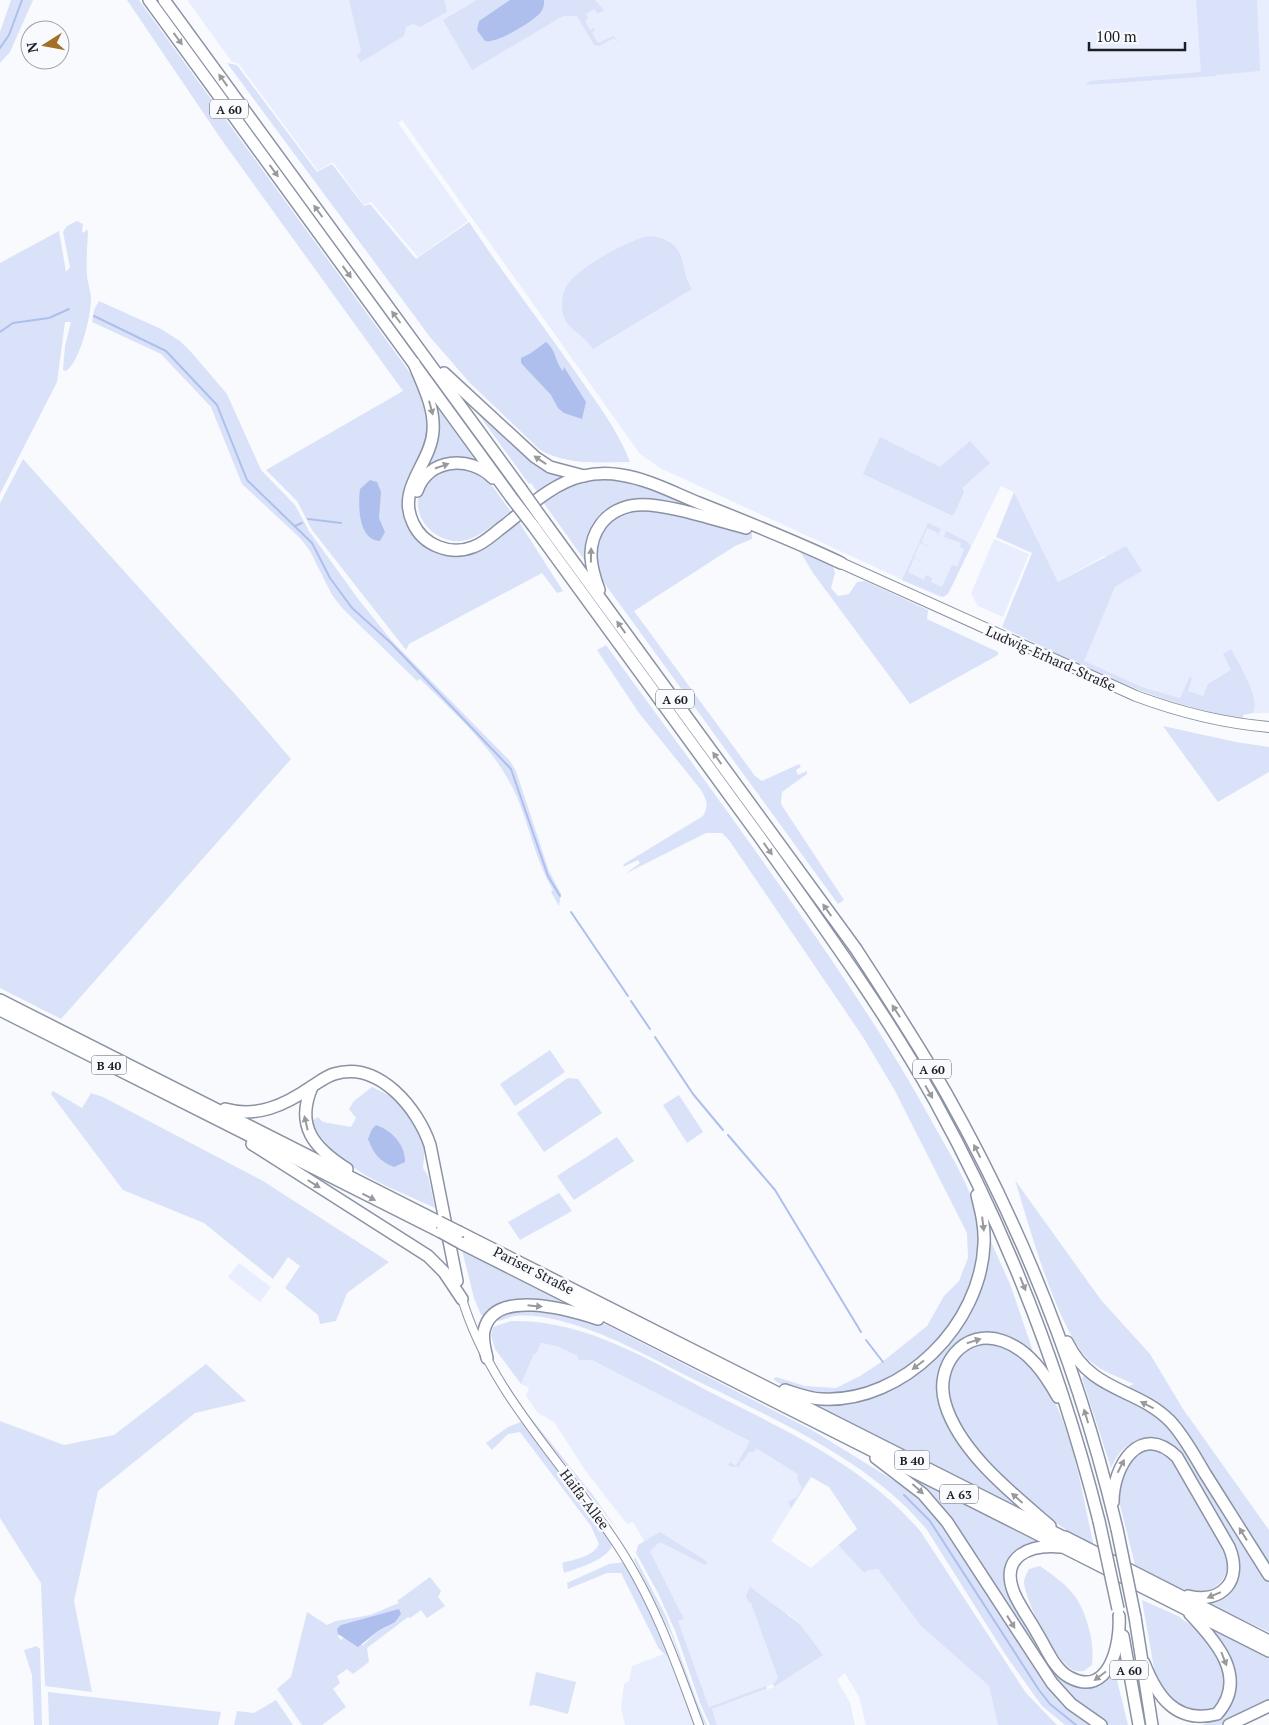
<svg xmlns="http://www.w3.org/2000/svg" width="1269" height="1725" viewBox="0 0 1269 1725" font-family="'PT Serif',serif">
<rect width="100%" height="100%" fill="#f9fafe"/>
<g fill="#e8eefe">
<polygon points="187,0 1269,0 1269,713 1251,713 1180,698 1142,687 1083,661 1115,587 1141,571 1104,556 1058,582 1014,492 1001,486 948,594 940,597 660,468 640,454 402,120 398,123 468,221 418,257 371,202 364,205 333,162 318,171 238,63 232,62"/>
<polygon points="994,539 1029,554 1003,617 978,606 971,594"/>
<polygon points="239,1263 271,1287 260,1302 228,1277"/>
<polygon points="541,1343 557,1346 592,1360 647,1387 737,1433 811,1477 771,1541 811,1568 838,1545 864,1573 869,1570 878,1569 921,1626 989,1686 998,1725 866,1725 859,1697 845,1673 837,1680 850,1703 855,1725 717,1725 712,1709 774,1687 822,1654 800,1624 790,1615 751,1602 779,1678 777,1683 709,1707 678,1621 683,1619 681,1613 650,1551 633,1522 627,1524 585,1470 554,1422 538,1413 526,1396 529,1388 521,1384 532,1358"/>
<polygon points="664,1654 669,1658 693,1725 625,1725 621,1708 624,1684 629,1681 632,1666"/>
</g>
<g fill="#d9e2f9" fill-rule="evenodd">
<polygon points="11,0 33,0 10,52 0,63 0,32"/>
<polygon points="127,0 139,0 419,385 423,394 431,429 405,504 431,547 491,542 519,522 563,591 557,593 542,573 409,644 406,650 312,530 297,501 266,470 403,391 221,139"/>
<polygon points="349,0 444,0 447,12 420,27 413,24 406,27 404,36 361,62 357,56 361,51"/>
<polygon points="477,0 595,0 604,10 598,14 594,9 586,14 588,18 585,21 590,30 594,28 595,30 592,33 598,43 614,36 619,43 614,38 599,46 594,45 577,16 563,16 472,70 443,20"/>
<polygon points="1196,0 1257,0 1260,71 1216,75 1216,76 1086,85 1090,81 1201,72"/>
<path d="M227 63 237 65 317 172 332 164 364 206 370 204 416 259 469 222C504 275 543 325 579 377 598 405 618 430 630 462 598 462 567 466 539 449L470 383 430 337Z"/>
<path d="M77 221 83 224 82 231 84 233 87 229 88 233C87 248 86 262 87 276 88 284 91 292 91 299 91 316 80 362 66 371L63 370 65 346 71 322H65L57 382 0 494V263L59 231 66 272 70 267 63 232 67 226Z"/>
<path d="M651 236C691 243 677 266 692 289L593 349C584 334 568 331 563 314 561 304 562 293 568 284 579 267 631 238 651 236Z"/>
<path d="M99 301 161 329 180 341 192 353 227 394 261 470 295 505 309 531 359 600 392 641 510 761 516 771 549 871 561 894 559 906 551 892 553 890C536 862 530 828 517 797 496 749 456 715 420 679L417 681 343 609 332 595 310 551 300 538 242 484 211 407 161 354 92 322 94 310Z"/>
<polygon points="466,397 530,457 569,475 538,493 531,483 529,484"/>
<polygon points="433,402 474,458 479,465 471,462 420,478"/>
<polygon points="880,437 940,467 970,441 990,463 962,488 964,492 953,516 863,474"/>
<polygon points="23,459 243,703 291,759 61,1019 0,988 0,503"/>
<path d="M468 466 488 480 511 512C497 522 480 538 462 541 436 544 410 518 420 491 423 484 431 476 436 470Z"/>
<path d="M612 478 634 482 744 523 650 502 610 511 588 565 543 502C565 487 584 480 612 478Z"/>
<path d="M1014 492 1058 582 1126 546 1142 571 1115 587 1084 661 1142 687 1180 698 1190 676 1192 678 1188 691 1203 696 1208 684 1231 670 1223 654 1231 649C1238 662 1261 699 1253 713L1243 715V719C1149 702 1086 668 1002 627L1032 553 996 537Z"/>
<polygon points="635,507 681,515 752,533 752,539 735,546 634,611 755,776 762,781 799,764 801,767 796,770 798,775 807,771 807,774 782,792 781,804 844,900 838,904 597,573 594,545 609,519"/>
<polygon points="928,523 941,529 937,537 938,533 927,528 921,542 932,548 920,543 914,557 925,563 914,558 908,572 924,580 926,575 932,578 931,582 942,587 952,565 957,567 964,549 960,547 961,543 944,537 946,531 966,541 971,546 948,594 943,597 902,580"/>
<polygon points="799,550 833,566 835,573 831,588 838,596 849,594 857,582 865,581 928,610 927,619 998,652 998,655 910,704 813,573"/>
<path d="M606 645C665 726 725 807 783 890 835 964 886 1038 930 1118 948 1152 974 1188 979 1227 986 1292 936 1357 879 1383 850 1396 799 1400 773 1379L776 1377 805 1386 836 1388 860 1376 886 1359 927 1326 944 1296 959 1281 968 1258 967 1233 894 1089 863 1037 729 840 722 833H706L625 874 640 863 638 860 623 867 624 864 703 816C709 805 707 801 701 790L639 713 597 650Z"/>
<polygon points="1163,726 1236,742 1269,747 1269,772 1218,802"/>
<polygon points="550,1050 565,1072 515,1106 500,1084"/>
<polygon points="568,1078 578,1079 602,1113 544,1152 517,1113"/>
<path d="M372 1087 393 1097 416 1123 425 1145 423 1168 428 1176 435 1208C391 1187 333 1169 312 1121L318 1117 323 1122 351 1127 356 1118 349 1109 354 1101Z"/>
<polygon points="53,1091 82,1108 91,1093 103,1097 263,1181 389,1262 347,1293 336,1321 320,1324 318,1315 285,1288 300,1266 288,1257 273,1279 204,1223 123,1190 51,1094"/>
<polygon points="679,1095 703,1132 687,1143 663,1105"/>
<polygon points="617,1137 634,1161 574,1200 557,1176"/>
<path d="M1015 1180 1101 1300 1150 1354 1183 1409 1269 1530V1564L1180 1423 1153 1401 1130 1391 1129 1386 1134 1384C1119 1377 1102 1372 1090 1361 1057 1330 1029 1225 1015 1180Z"/>
<polygon points="559,1193 572,1211 520,1240 508,1222"/>
<polygon points="988,1235 1010,1284 1035,1357 1006,1338 952,1349 944,1412 1026,1511 802,1399 858,1400 952,1338"/>
<polygon points="462,1250 579,1308 557,1305 481,1315 474,1298"/>
<path d="M504 1309 548 1310 607 1325 812 1430 914 1493 929 1508 955 1544 1022 1646 1092 1725H1065L1042 1706 1034 1695 1005 1654 927 1530C872 1461 770 1417 693 1379 653 1359 615 1337 572 1324 555 1319 534 1314 516 1316 508 1316 499 1324 491 1320Z"/>
<path d="M511 1321C584 1319 649 1360 712 1393 787 1431 865 1466 921 1532L1026 1693 1057 1725H998L989 1686 921 1626 878 1569 869 1570 864 1573 838 1545 857 1529 829 1487 811 1477 791 1508 788 1502 797 1497 802 1489 797 1478 798 1474 756 1448 754 1452H749L743 1461 741 1460 740 1466 732 1467 728 1465 730 1462 736 1466 750 1441 592 1360H578V1356L557 1346 541 1343 536 1354H534L521 1384 495 1349 491 1335 493 1327Z"/>
<path d="M989 1342C1065 1354 1080 1486 1094 1547 1074 1535 1053 1522 1034 1507 1003 1482 932 1411 951 1368 958 1352 971 1345 989 1342Z"/>
<polygon points="206,1364 246,1401 195,1413 98,1491 74,1601 92,1692 45,1686 41,1583 0,1518 0,1421 64,1445 114,1435"/>
<path d="M1085 1375C1114 1399 1146 1404 1174 1433L1269 1582V1632L1204 1602C1264 1590 1233 1544 1214 1510 1202 1491 1191 1471 1179 1451 1154 1428 1124 1437 1111 1468L1082 1378Z"/>
<polygon points="528,1417 530,1417 592,1494 620,1533"/>
<path d="M523 1421 611 1540 612 1546C605 1561 578 1568 564 1573L562 1563C575 1559 593 1557 599 1544L591 1526 520 1432 508 1434 492 1450 486 1443 508 1427Z"/>
<path d="M1142 1448C1156 1449 1166 1451 1176 1462 1186 1474 1224 1542 1227 1556 1231 1575 1217 1593 1198 1592 1177 1591 1153 1574 1135 1565L1116 1489 1120 1472Z"/>
<polygon points="906,1475 1040,1542 1007,1576 1062,1678 1078,1686 1114,1668 1128,1725 1108,1725 1078,1703 1060,1686"/>
<polygon points="660,1532 708,1562 705,1565 660,1542 650,1551 684,1619 678,1621 709,1707 766,1686 767,1689 712,1709 717,1725 710,1725 700,1703 676,1633 658,1593 636,1553 638,1545"/>
<polygon points="635,1557 666,1616 696,1699 707,1725 705,1725 696,1706 672,1636 634,1560"/>
<polygon points="625,1562 659,1628 696,1725 693,1725 669,1658 659,1649 621,1573 607,1573 568,1589 567,1583 609,1564"/>
<path d="M1040 1566C1051 1574 1065 1583 1073 1594 1087 1611 1095 1644 1092 1665L1084 1671C1081 1671 1076 1672 1073 1670 1054 1659 1027 1605 1024 1583 1024 1578 1027 1573 1029 1569Z"/>
<path d="M430 1577 441 1591 438 1597 445 1606 427 1618 421 1610 410 1618 408 1617 367 1648 369 1662 353 1674 347 1669 337 1676 340 1683 333 1689 346 1707 322 1725H302L277 1689 291 1677 307 1612 327 1625 336 1621 370 1615 399 1603 397 1601ZM396 1610 387 1627 378 1631 363 1645 343 1638 341 1640 338 1636 346 1624 359 1622Z"/>
<polygon points="750,1587 800,1624 823,1655 774,1687 773,1684 778,1678 751,1603 749,1603 746,1595"/>
<path d="M1142 1600 1178 1616 1203 1634V1638C1218 1653 1229 1675 1222 1697 1220 1702 1215 1706 1213 1711L1193 1717 1158 1691Z"/>
<polygon points="1208,1627 1269,1658 1269,1702 1239,1714 1220,1725 1202,1725 1217,1718 1232,1691"/>
<polygon points="37,1646 40,1649 42,1725 34,1725 32,1675 24,1650"/>
<polygon points="536,1672 576,1682 568,1714 534,1705 529,1706"/>
<polygon points="48,1692 221,1712 218,1725 49,1725"/>
<polygon points="276,1700 293,1725 234,1725 237,1711 254,1713"/>
</g>
<g fill="#aebfed">
<path d="M510 0H544C544 4 544 8 541 12 534 21 496 44 485 41L477 30 479 21Z"/>
<path d="M546 342C557 351 555 363 563 371L564 367 586 402 582 419 564 413 558 408 551 395 521 363V358L531 353Z"/>
<path d="M370 480 377 482 381 492 379 518 385 532 380 541C358 540 358 505 360 489Z"/>
<path d="M376 1125C392 1131 405 1144 405 1162L394 1167C379 1161 374 1154 368 1139L372 1129Z"/>
<polygon points="399,1609 401,1614 395,1622 378,1631 358,1647 338,1634 337,1629 341,1625"/>
</g>
<g fill="none" stroke-linecap="round" stroke-linejoin="round">
<g stroke="#aebfed" stroke-width="2">
<polyline points="0,48 9,35 22,0"/>
<polyline points="94,316 166,351 217,405 247,480 312,543 330,578 352,608 391,643 511,769 548,876 560,896"/>
<polyline points="0,332 13,323 49,318 69,309"/>
<polyline points="308,519 341,523"/>
<polyline points="295,526 302,523"/>
<polyline points="571,912 628,996"/>
<polyline points="631,1001 650,1029"/>
<polyline points="655,1037 693,1094 723,1130"/>
<polyline points="728,1135 775,1190 861,1332"/>
<polyline points="866,1340 883,1362"/>
<polyline points="904,1495 930,1521 1039,1690 1050,1704 1076,1725"/>
</g>
<defs>
<path id="minor" d="M461 1295C487 1387 558 1457 610 1534 651 1592 675 1659 699 1725"/>
<path id="major" d="M841 563 1136 696C1179 712 1222 723 1269 727"/>
<g id="highway">
<polyline points="149,0 511,497"/>
<polyline points="164,0 521,489"/>
<path d="M414 363C422 384 435 407 433 431 431 464 396 488 413 523 423 545 450 556 473 547 485 543 494 533 504 526 528 507 553 483 583 476 596 473 609 473 621 475 648 479 674 493 699 503 747 522 795 541 841 563"/>
<polyline points="444,373 535,457 550,467 584,476"/>
<path d="M417 491C428 458 470 455 493 478"/>
<path d="M543 520 856 949C887 997 918 1044 946 1093 1023 1229 1081 1377 1117 1529"/>
<path d="M534 527C609 630 684 733 759 836 820 922 883 1008 935 1101 1008 1233 1062 1375 1099 1521"/>
<path d="M599 590C591 568 585 546 601 524 609 513 623 506 637 505 662 502 719 521 746 528"/>
<polyline points="0,1000 439,1222"/>
<polyline points="0,1010 441,1232"/>
<path d="M312 1087C295 1126 314 1148 347 1169"/>
<path d="M225 1109C257 1118 285 1105 311 1087 319 1082 325 1077 334 1074 379 1060 418 1109 430 1145L457 1281"/>
<polyline points="252,1144 428,1256 444,1272 462,1299"/>
<polyline points="459,1232 1067,1539"/>
<polyline points="461,1243 1269,1651"/>
<path d="M1067 1342C1092 1393 1136 1387 1170 1421 1185 1437 1195 1457 1206 1475 1227 1508 1248 1542 1269 1575"/>
<path d="M487 1358C485 1349 482 1339 484 1331 493 1287 570 1310 598 1319"/>
<path d="M785 1390C797 1394 810 1399 822 1399 904 1403 981 1324 984 1244 985 1227 981 1211 977 1195"/>
<polyline points="876,1458 923,1494 947,1522 1052,1683 1071,1704 1101,1725"/>
<path d="M1113 1502C1113 1466 1140 1421 1177 1457L1229 1547C1243 1580 1223 1604 1188 1596"/>
<path d="M1050 1526C1013 1494 959 1452 945 1403 934 1366 964 1327 1003 1341 1029 1350 1045 1374 1058 1397"/>
<polyline points="1065,1537 1269,1641"/>
<path d="M1061 1547C1030 1544 999 1556 1014 1593 1020 1607 1030 1620 1037 1633 1046 1647 1054 1669 1069 1677 1109 1699 1121 1644 1119 1616"/>
<polyline points="1135,1617 1152,1725"/>
<polyline points="1123,1636 1139,1725"/>
<path d="M1144 1663C1156 1694 1175 1725 1217 1714 1249 1678 1216 1641 1190 1614"/>
<polyline points="1229,1725 1269,1706"/>
</g>
</defs>
<use href="#minor" stroke="#8b92a3" stroke-width="10"/>
<use href="#major" stroke="#8b92a3" stroke-width="12"/>
<use href="#highway" stroke="#8b92a3" stroke-width="14"/>
<use href="#minor" stroke="#fff" stroke-width="8"/>
<use href="#major" stroke="#fff" stroke-width="10"/>
<use href="#highway" stroke="#fff" stroke-width="11"/>
<defs>
<g id="highway-bridge">
<polyline points="521,489 543,520"/>
<polyline points="511,497 534,527"/>
<polyline points="439,1222 459,1232"/>
<polyline points="441,1232 461,1243"/>
<polyline points="1099,1521 1118,1609"/>
<polyline points="1117,1529 1135,1617"/>
</g>
</defs>
<use href="#highway-bridge" stroke="#8b92a3" stroke-width="14" stroke-linecap="butt"/>
<use href="#highway-bridge" stroke="#fff" stroke-width="11"/>
</g>
<defs><path id="oneway-solid" d="M-6-.8H1V-3.2L6.5 0L1 3.2V.8H-6Z" transform="scale(1.25)"/></defs>
<g fill="#999a9d">
<use href="#oneway-solid" transform="translate(178 39) rotate(54)"/>
<use href="#oneway-solid" transform="translate(223 80) rotate(-126)"/>
<use href="#oneway-solid" transform="translate(274 171) rotate(54)"/>
<use href="#oneway-solid" transform="translate(318 211) rotate(-126)"/>
<use href="#oneway-solid" transform="translate(347 272) rotate(54)"/>
<use href="#oneway-solid" transform="translate(396 317) rotate(-127)"/>
<use href="#oneway-solid" transform="translate(431 408) rotate(75)"/>
<use href="#oneway-solid" transform="translate(540 460) rotate(-146)"/>
<use href="#oneway-solid" transform="translate(442 466) rotate(-19)"/>
<use href="#oneway-solid" transform="translate(591 555) rotate(-89)"/>
<use href="#oneway-solid" transform="translate(621 627) rotate(-126)"/>
<use href="#oneway-solid" transform="translate(717 758) rotate(-126)"/>
<use href="#oneway-solid" transform="translate(768 849) rotate(54)"/>
<use href="#oneway-solid" transform="translate(827 910) rotate(-125)"/>
<use href="#oneway-solid" transform="translate(896 1011) rotate(-123)"/>
<use href="#oneway-solid" transform="translate(929 1092) rotate(60)"/>
<use href="#oneway-solid" transform="translate(306 1123) rotate(-103)"/>
<use href="#oneway-solid" transform="translate(977 1151) rotate(-117)"/>
<use href="#oneway-solid" transform="translate(314 1184) rotate(32)"/>
<use href="#oneway-solid" transform="translate(369 1197) rotate(27)"/>
<use href="#oneway-solid" transform="translate(983 1224) rotate(83)"/>
<use href="#oneway-solid" transform="translate(1023 1284) rotate(68)"/>
<use href="#oneway-solid" transform="translate(535 1306) rotate(6)"/>
<use href="#oneway-solid" transform="translate(974 1341) rotate(-17)"/>
<use href="#oneway-solid" transform="translate(918 1365) rotate(143)"/>
<use href="#oneway-solid" transform="translate(1147 1405) rotate(-153)"/>
<use href="#oneway-solid" transform="translate(1086 1416) rotate(-107)"/>
<use href="#oneway-solid" transform="translate(1121 1466) rotate(-63)"/>
<use href="#oneway-solid" transform="translate(918 1489) rotate(42)"/>
<use href="#oneway-solid" transform="translate(1017 1498) rotate(-139)"/>
<use href="#oneway-solid" transform="translate(1243 1534) rotate(-122)"/>
<use href="#oneway-solid" transform="translate(1214 1595) rotate(157)"/>
<use href="#oneway-solid" transform="translate(1011 1622) rotate(58)"/>
<use href="#oneway-solid" transform="translate(1224 1659) rotate(69)"/>
<use href="#oneway-solid" transform="translate(1100 1676) rotate(143)"/>
</g>
<g text-anchor="middle" dominant-baseline="central" stroke-width="5" stroke-linejoin="round" paint-order="stroke">
<g fill="#f9fafe" stroke="#5e6066" stroke-width="1">
<rect x="210" y="99.5" width="38" height="19" rx="4"/>
<rect x="656" y="689.5" width="38" height="19" rx="4"/>
<rect x="91.5" y="1055.5" width="35" height="19" rx="4"/>
<rect x="913" y="1059.5" width="38" height="19" rx="4"/>
<rect x="894.5" y="1450.5" width="35" height="19" rx="4"/>
<rect x="940" y="1484.5" width="38" height="19" rx="4"/>
<rect x="1110" y="1660.5" width="38" height="19" rx="4"/>
</g>
<g font-size="12" font-weight="bold" fill="#1c1e25">
<text x="229" y="109">A 60</text>
<text x="675" y="699">A 60</text>
<text x="109" y="1065">B 40</text>
<text x="932" y="1069">A 60</text>
<text x="912" y="1460">B 40</text>
<text x="959" y="1494">A 63</text>
<text x="1129" y="1670">A 60</text>
</g>
<g font-size="14" fill="#1c1e25" stroke="#f9fafe">
<text transform="translate(1051 658) rotate(24)">Ludwig-Erhard-Straße</text>
<text transform="translate(534 1270) rotate(27)">Pariser Straße</text>
<text transform="translate(585 1499) rotate(53)">Haifa-Allee</text>
</g>
</g>
<g transform="translate(45 45) rotate(259)"><circle r="24" fill="#f9fafe" stroke="#a1a2a7"/>
<path d="M0-4L9 19L0 12L-9 19Z" fill="#a27126"/>
<text y="-8" font-size="14" font-weight="bold" text-anchor="middle" fill="#1c1e25">N</text>
</g>
<path d="M1089 42v8h96v-8" fill="none" stroke="#1c1e25" stroke-width="2.5"/>
<text x="1096" y="42" font-size="15" fill="#1c1e25" stroke="#f9fafe" stroke-width="4" paint-order="stroke">100 m</text>
</svg>
